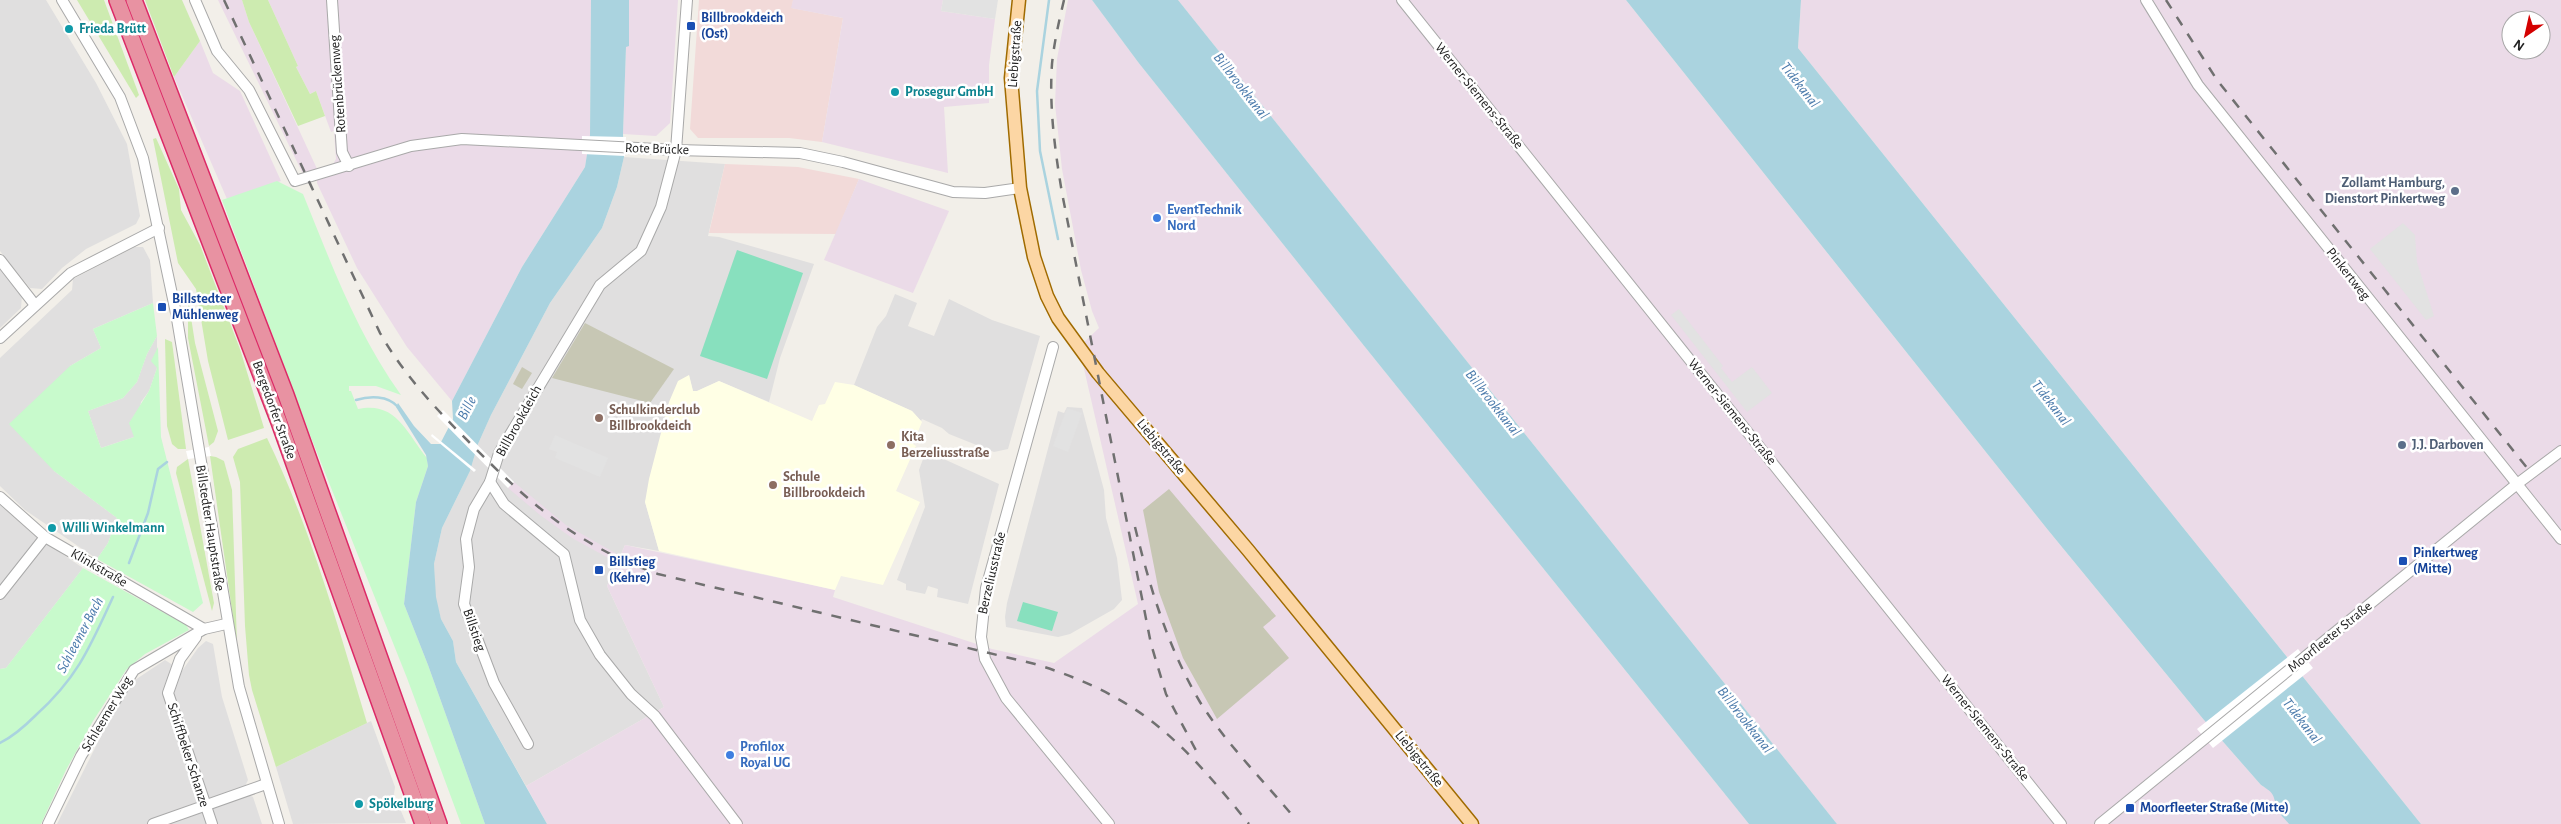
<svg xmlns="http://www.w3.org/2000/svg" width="2561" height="824" viewBox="0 0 2561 824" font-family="'Alegreya Sans',sans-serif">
<rect width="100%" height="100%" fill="#f2efe9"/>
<g fill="#e0dfdf">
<polygon points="0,0 46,0 96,83 127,144 140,216 136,224 86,249 62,268 42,289 30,288 0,251"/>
<polygon points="624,157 725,164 708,236 719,237 814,264 780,358 769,402 719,381 697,391 693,391 689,375 645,502 659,551 625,545 607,586 664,707 526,786 456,662 453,641 441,619 435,597 434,564 442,528 470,471 478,444 491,415 550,303 602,228 617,187"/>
<polygon points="135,247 143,247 150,260 153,303 93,329 101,348 70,366 54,471 117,518 108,543 97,559 25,510 0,486 0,358 72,290 73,279"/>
<polygon points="0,268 22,295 21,308 0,328"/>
<polygon points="895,294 917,303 908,326 934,336 949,299 992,320 1040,336 1008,449 994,452 949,434 942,428 922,419 921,421 912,411 854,385 877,327 886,316"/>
<polygon points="157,336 157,368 149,391 141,402 134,437 101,448 88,411 123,398 137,382 147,354"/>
<polygon points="1067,407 1082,408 1104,490 1106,518 1117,558 1122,600 1114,609 1070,634 1058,637 1006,627 1005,617 1007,603 1058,411 1064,413"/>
<polygon points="926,451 999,484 968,604 937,597 938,589 928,586 925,594 906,590 906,584 897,580 925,507 919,470"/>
<polygon points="0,505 34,535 83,568 6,668 0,669"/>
<polygon points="206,641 213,644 222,697 248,780 246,784 249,795 253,797 262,824 57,824 108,722 135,680 165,660 182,671 198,648"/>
<polygon points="371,721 395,787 394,794 406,823 293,824 276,767"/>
</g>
<g fill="#f2dad9">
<polygon points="699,0 793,0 792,8 843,18 822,142 789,138 698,138 690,129"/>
<polygon points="725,164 798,167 859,179 836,234 709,233"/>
</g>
<g fill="#ebdbe8" fill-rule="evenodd">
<polygon points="218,0 242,0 249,22 318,171 332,166 336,159 334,131 331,132 316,91 310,94 296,67 298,66 268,0 591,0 590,135 585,167 522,267 452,401 407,347 357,268 317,183 317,172 302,172"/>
<polygon points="629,0 678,0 670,123 656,136 623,134 626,46 629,46"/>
<polygon points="793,0 943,0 941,11 995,19 989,65 989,103 944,107 948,173 822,142 843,18 791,8"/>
<polygon points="1068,0 1092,0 1138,62 1365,347 1749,824 547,824 526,786 664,707 607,586 625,545 835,590 833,597 992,649 1054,663 1138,604 1079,347 1099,328 1092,311 1081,270 1062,169 1055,104 1057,59"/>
<polygon points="1178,0 1626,0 2048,530 2204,720 2261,785 2273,792 2276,798 2277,808 2289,824 1837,824"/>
<path d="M1801 0H2561V824H2421L1798 48ZM2511 20H2541V50H2511Z"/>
<polygon points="200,41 213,73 240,91 281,181 227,199 174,77"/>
<polygon points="859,179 949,211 913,293 824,260"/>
<polygon points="514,482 566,525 617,554 614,561 572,538 540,515 508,488"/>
</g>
<polygon fill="#ffffe5" points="689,375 693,391 697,391 719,381 812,421 819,405 825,404 835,382 854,385 912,411 922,422 913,444 916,446 896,491 920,502 883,585 841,576 835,590 659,551 645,502 649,479 669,402 678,381"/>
<g fill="#c7c7b4">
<polygon points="585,323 674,369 650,403 552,378"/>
<polygon points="522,367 532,373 522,389 513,384"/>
<polygon points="1169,489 1276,616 1263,627 1289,658 1217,719 1183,658 1159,592 1143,510"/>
</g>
<g fill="#cdebb0">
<polygon points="77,0 104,0 139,95 136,98"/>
<polygon points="145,0 182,0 200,41 174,77"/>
<polygon points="242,0 268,0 298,66 296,67 310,94 316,91 325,116 298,126 249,22"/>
<polygon points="156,138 179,189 181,210 200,245 240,349 264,428 228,440 208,361 196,289 178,263 153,139"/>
<polygon points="188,298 195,343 218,431 214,442 209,446 188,338"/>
<polygon points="165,339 172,342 186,449 178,449 172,444 167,426"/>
<path d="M267 438C311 529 338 626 367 723L276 767 252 690 249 675 245 626 240 482 233 457 238 449Z"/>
<polygon points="210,456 216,457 224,461 232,490 237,645"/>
<polygon points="188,459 214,603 212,611 176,473 177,467"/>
</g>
<g fill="#c8facc">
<path d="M277 181 303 194C331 263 357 334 401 395L376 386H349V391H351L358 409C396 401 406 432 427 458L428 466 416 502 404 604 428 665 485 824H461L407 678 310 435 222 200Z"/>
<polygon points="153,303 157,336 147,354 137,382 123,398 88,411 101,448 134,437 129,423 149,391 157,368 151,361 158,347 161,437 203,603 193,612 97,559 108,543 117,518 54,471 9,424 70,366 101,348 93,329"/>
<polygon points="83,568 186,625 189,630 145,654 126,670 93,721 66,770 41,824 0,824 0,669 6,668"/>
</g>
<g fill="#88e0be">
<polygon points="737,250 803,273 767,379 700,356"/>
<polygon points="1023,602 1058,612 1052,631 1017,621"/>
</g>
<g fill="#e2e2e2">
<polygon points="943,0 998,0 995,19 941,11"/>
<polygon points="2403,223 2415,235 2417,262 2434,316 2426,320 2370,249"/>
<polygon points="1679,309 1723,366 1721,368 1732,382 1752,367 1772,393 1747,412 1671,315"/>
<polygon points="1067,408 1082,413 1068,452 1053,446"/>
<polygon points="555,435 608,458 600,477 555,458 557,452 549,449"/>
</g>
<g fill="#aad3df">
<polygon points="591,0 629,0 629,46 626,47 623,134 624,157 617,187 602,228 550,303 491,415 478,444 470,471 442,528 434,564 436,597 441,619 453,641 456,662 547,824 485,824 428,665 404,604 416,502 428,466 426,455 396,407 398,403 414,426 431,444 440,444 453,419 452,401 522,267 585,167 590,135"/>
<polygon points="1092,0 1178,0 1837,824 1749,824 1365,347 1138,62"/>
<path d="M1626 0H1801L1798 48 2421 824H2289C2285 819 2278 813 2277 807 2272 793 2275 794 2261 785L2204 720 2048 530Z"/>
</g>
<g fill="#fff">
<polygon points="582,136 626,137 625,156 582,154"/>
<polygon points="443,410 514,482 508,488 437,416"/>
<polygon points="432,434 476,470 474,472 431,436"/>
<polygon points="209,447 211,456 188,459 186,451"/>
<polygon points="2298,649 2313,668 2213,748 2197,729"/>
</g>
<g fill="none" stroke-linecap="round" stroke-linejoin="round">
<g stroke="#aad3df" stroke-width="2.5">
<polyline points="1049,0 1037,91 1040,151 1058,239"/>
<path d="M356 400C369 396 388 395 398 407"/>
<polyline points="129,563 148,513 158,469 167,462"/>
<path d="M0 743C14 736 25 726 36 715 78 677 90 647 113 597"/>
</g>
<defs>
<g id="minor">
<polyline points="62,0 120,97 143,158 176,313 239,687 279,824"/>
<polyline points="195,0 217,51 249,90 295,181 411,146 462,139 676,150 800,153 843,162 953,192 985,193 1020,188"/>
<polyline points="332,0 342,152 349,166"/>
<polyline points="1402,0 2061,824"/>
<polyline points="2146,0 2198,85 2561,539"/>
<polyline points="0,260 35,305"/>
<polyline points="0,338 71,273 159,228"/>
<polyline points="1053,347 986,588 981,637 985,659 1006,698 1109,824"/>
<polyline points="490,482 504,504 564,554 580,620 600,655 631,694 655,716 737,824"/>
<polyline points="0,497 45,537 204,629"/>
<polyline points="0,594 45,537"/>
<polyline points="196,637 180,659 168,693 212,824"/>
<polyline points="528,744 494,683 464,604 469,567 466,539 474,509 490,482 499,453 600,285 641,251 661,207 676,150 687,0"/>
<polyline points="48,824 81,756 134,670 204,629 226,624"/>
<polyline points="153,824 266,784"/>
<polyline points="2100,824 2517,484 2561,451"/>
</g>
<polyline id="major" points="1019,0 1011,78 1020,188 1034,257 1047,296 1058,318 1098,373 1248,550 1472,824"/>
<g id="highway">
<polyline points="117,0 279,422 423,824"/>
<polyline points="134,0 286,395 439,824"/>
</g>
</defs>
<use href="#minor" stroke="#a9a9a9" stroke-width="12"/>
<use href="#major" stroke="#a06b00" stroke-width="15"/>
<use href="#highway" stroke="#dc2a67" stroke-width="18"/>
<use href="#minor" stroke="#fff" stroke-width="10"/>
<use href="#major" stroke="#fcd6a4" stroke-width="12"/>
<use href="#highway" stroke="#e892a2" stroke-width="15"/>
<g stroke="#707070" stroke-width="2.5" stroke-dasharray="10 10" stroke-linecap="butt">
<path d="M224 0 380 333C404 375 435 408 469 442 529 503 576 545 658 574L1035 664C1141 697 1181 740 1249 824"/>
<path d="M1064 0C1059 21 1054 43 1052 64 1049 107 1055 151 1062 193L1151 644 1166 694 1199 756"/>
<polyline points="2166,0 2217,80 2532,474"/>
<path d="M1135 527C1150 588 1168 648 1200 702 1225 742 1261 778 1292 815"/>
</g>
</g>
<g fill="#1a4fb4" stroke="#fff" stroke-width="2">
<rect x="686" y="21" width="10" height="10" rx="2.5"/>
<rect x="157" y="302" width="10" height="10" rx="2.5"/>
<rect x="2398" y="556" width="10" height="10" rx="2.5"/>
<rect x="594" y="565" width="10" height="10" rx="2.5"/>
<rect x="2125" y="803" width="10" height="10" rx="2.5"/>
</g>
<g fill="#0f9aa8" stroke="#fff" stroke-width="2">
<circle cx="69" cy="29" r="5"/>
<circle cx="895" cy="92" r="5"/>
<circle cx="52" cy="528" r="5"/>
<circle cx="359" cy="804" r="5"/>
</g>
<g fill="#5c6f8a" stroke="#fff" stroke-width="2">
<circle cx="2455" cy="191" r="5"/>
<circle cx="2402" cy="445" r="5"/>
</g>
<g fill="#3f7fe0" stroke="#fff" stroke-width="2">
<circle cx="1157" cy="218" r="5"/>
<circle cx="730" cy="755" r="5"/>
</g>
<g fill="#8d6e63" stroke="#fff" stroke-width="2">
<circle cx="599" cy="418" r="5"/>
<circle cx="891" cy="445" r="5"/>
<circle cx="773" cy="485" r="5"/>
</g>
<g text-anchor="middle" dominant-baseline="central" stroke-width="5" stroke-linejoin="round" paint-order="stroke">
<g font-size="14" font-weight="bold" fill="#164399" stroke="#fff" text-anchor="start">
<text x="701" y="18">Billbrookdeich<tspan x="701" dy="16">(Ost)</tspan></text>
<text x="172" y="299">Billstedter<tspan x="172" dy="16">Mühlenweg</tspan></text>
<text x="2413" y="553">Pinkertweg<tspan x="2413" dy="16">(Mitte)</tspan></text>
<text x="609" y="562">Billstieg<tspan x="609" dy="16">(Kehre)</tspan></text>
<text x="2140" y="808">Moorfleeter Straße (Mitte)</text>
</g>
<g font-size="14" font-weight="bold" fill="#0d838f" stroke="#fff" text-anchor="start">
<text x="79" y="29">Frieda Brütt</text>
<text x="905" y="92">Prosegur GmbH</text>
<text x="62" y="528">Willi Winkelmann</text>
<text x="369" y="804">Spökelburg</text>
</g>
<g font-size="14" fill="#222" stroke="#fff">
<text transform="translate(1015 54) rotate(-86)">Liebigstraße</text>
<text transform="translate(338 84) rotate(-94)">Rotenbrückenweg</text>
<text transform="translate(1479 96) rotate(51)">Werner-Siemens-Straße</text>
<text transform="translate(657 149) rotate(2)">Rote Brücke</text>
<text transform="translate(2348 274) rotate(52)">Pinkertweg</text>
<text transform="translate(274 410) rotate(70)">Bergedorfer Straße</text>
<text transform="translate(1732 412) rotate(51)">Werner-Siemens-Straße</text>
<text transform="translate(519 421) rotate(-61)">Billbrookdeich</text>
<text transform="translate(1161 447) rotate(50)">Liebigstraße</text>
<text transform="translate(210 528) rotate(81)">Billstedter Hauptstraße</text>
<text transform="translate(99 568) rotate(30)">Klinkstraße</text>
<text transform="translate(992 573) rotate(-77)">Berzeliusstraße</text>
<text transform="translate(474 630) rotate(71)">Billstieg</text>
<text transform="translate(2330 637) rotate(-39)">Moorfleeter Straße</text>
<text transform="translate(107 714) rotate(-59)">Schleemer Weg</text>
<text transform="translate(1985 728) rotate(51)">Werner-Siemens-Straße</text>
<text transform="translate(188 755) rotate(72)">Schiffbeker Schanze</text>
<text transform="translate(1419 759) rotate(51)">Liebigstraße</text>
</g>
<g font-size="14" font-weight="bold" fill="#4e5e75" stroke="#fff" text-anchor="end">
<text x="2445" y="183">Zollamt Hamburg,<tspan x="2445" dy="16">Dienstort Pinkertweg</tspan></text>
<text x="2412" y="445" text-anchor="start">J.J. Darboven</text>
</g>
<g font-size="14" font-weight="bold" fill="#366cbe" stroke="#fff" text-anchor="start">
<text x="1167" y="210">EventTechnik<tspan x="1167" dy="16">Nord</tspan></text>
<text x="740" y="747">Profilox<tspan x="740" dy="16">Royal UG</tspan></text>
</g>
<g font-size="14" font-weight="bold" fill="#785e54" stroke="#fff" text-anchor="start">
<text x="609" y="410">Schulkinderclub<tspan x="609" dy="16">Billbrookdeich</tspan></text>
<text x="901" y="437">Kita<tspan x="901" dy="16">Berzeliusstraße</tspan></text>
<text x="783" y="477">Schule<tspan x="783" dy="16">Billbrookdeich</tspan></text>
</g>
<g font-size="15" font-style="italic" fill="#4a7aab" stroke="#fff">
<text transform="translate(1800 85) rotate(52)">Tidekanal</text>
<text transform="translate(1241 86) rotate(52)">Billbrookkanal</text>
<text transform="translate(1493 403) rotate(52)">Billbrookkanal</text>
<text transform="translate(2051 403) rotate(52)">Tidekanal</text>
<text transform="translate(467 408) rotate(-63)">Bille</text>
<text transform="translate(80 635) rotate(-62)">Schleemer Bach</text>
<text transform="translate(1745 720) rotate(52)">Billbrookkanal</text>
<text transform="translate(2302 721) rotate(52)">Tidekanal</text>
</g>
</g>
<g transform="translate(2526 35) rotate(214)"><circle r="24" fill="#ffffff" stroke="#a7a7a7"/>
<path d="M0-4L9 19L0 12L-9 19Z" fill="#d40000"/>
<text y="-8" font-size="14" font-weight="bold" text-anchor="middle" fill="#222222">N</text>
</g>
</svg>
